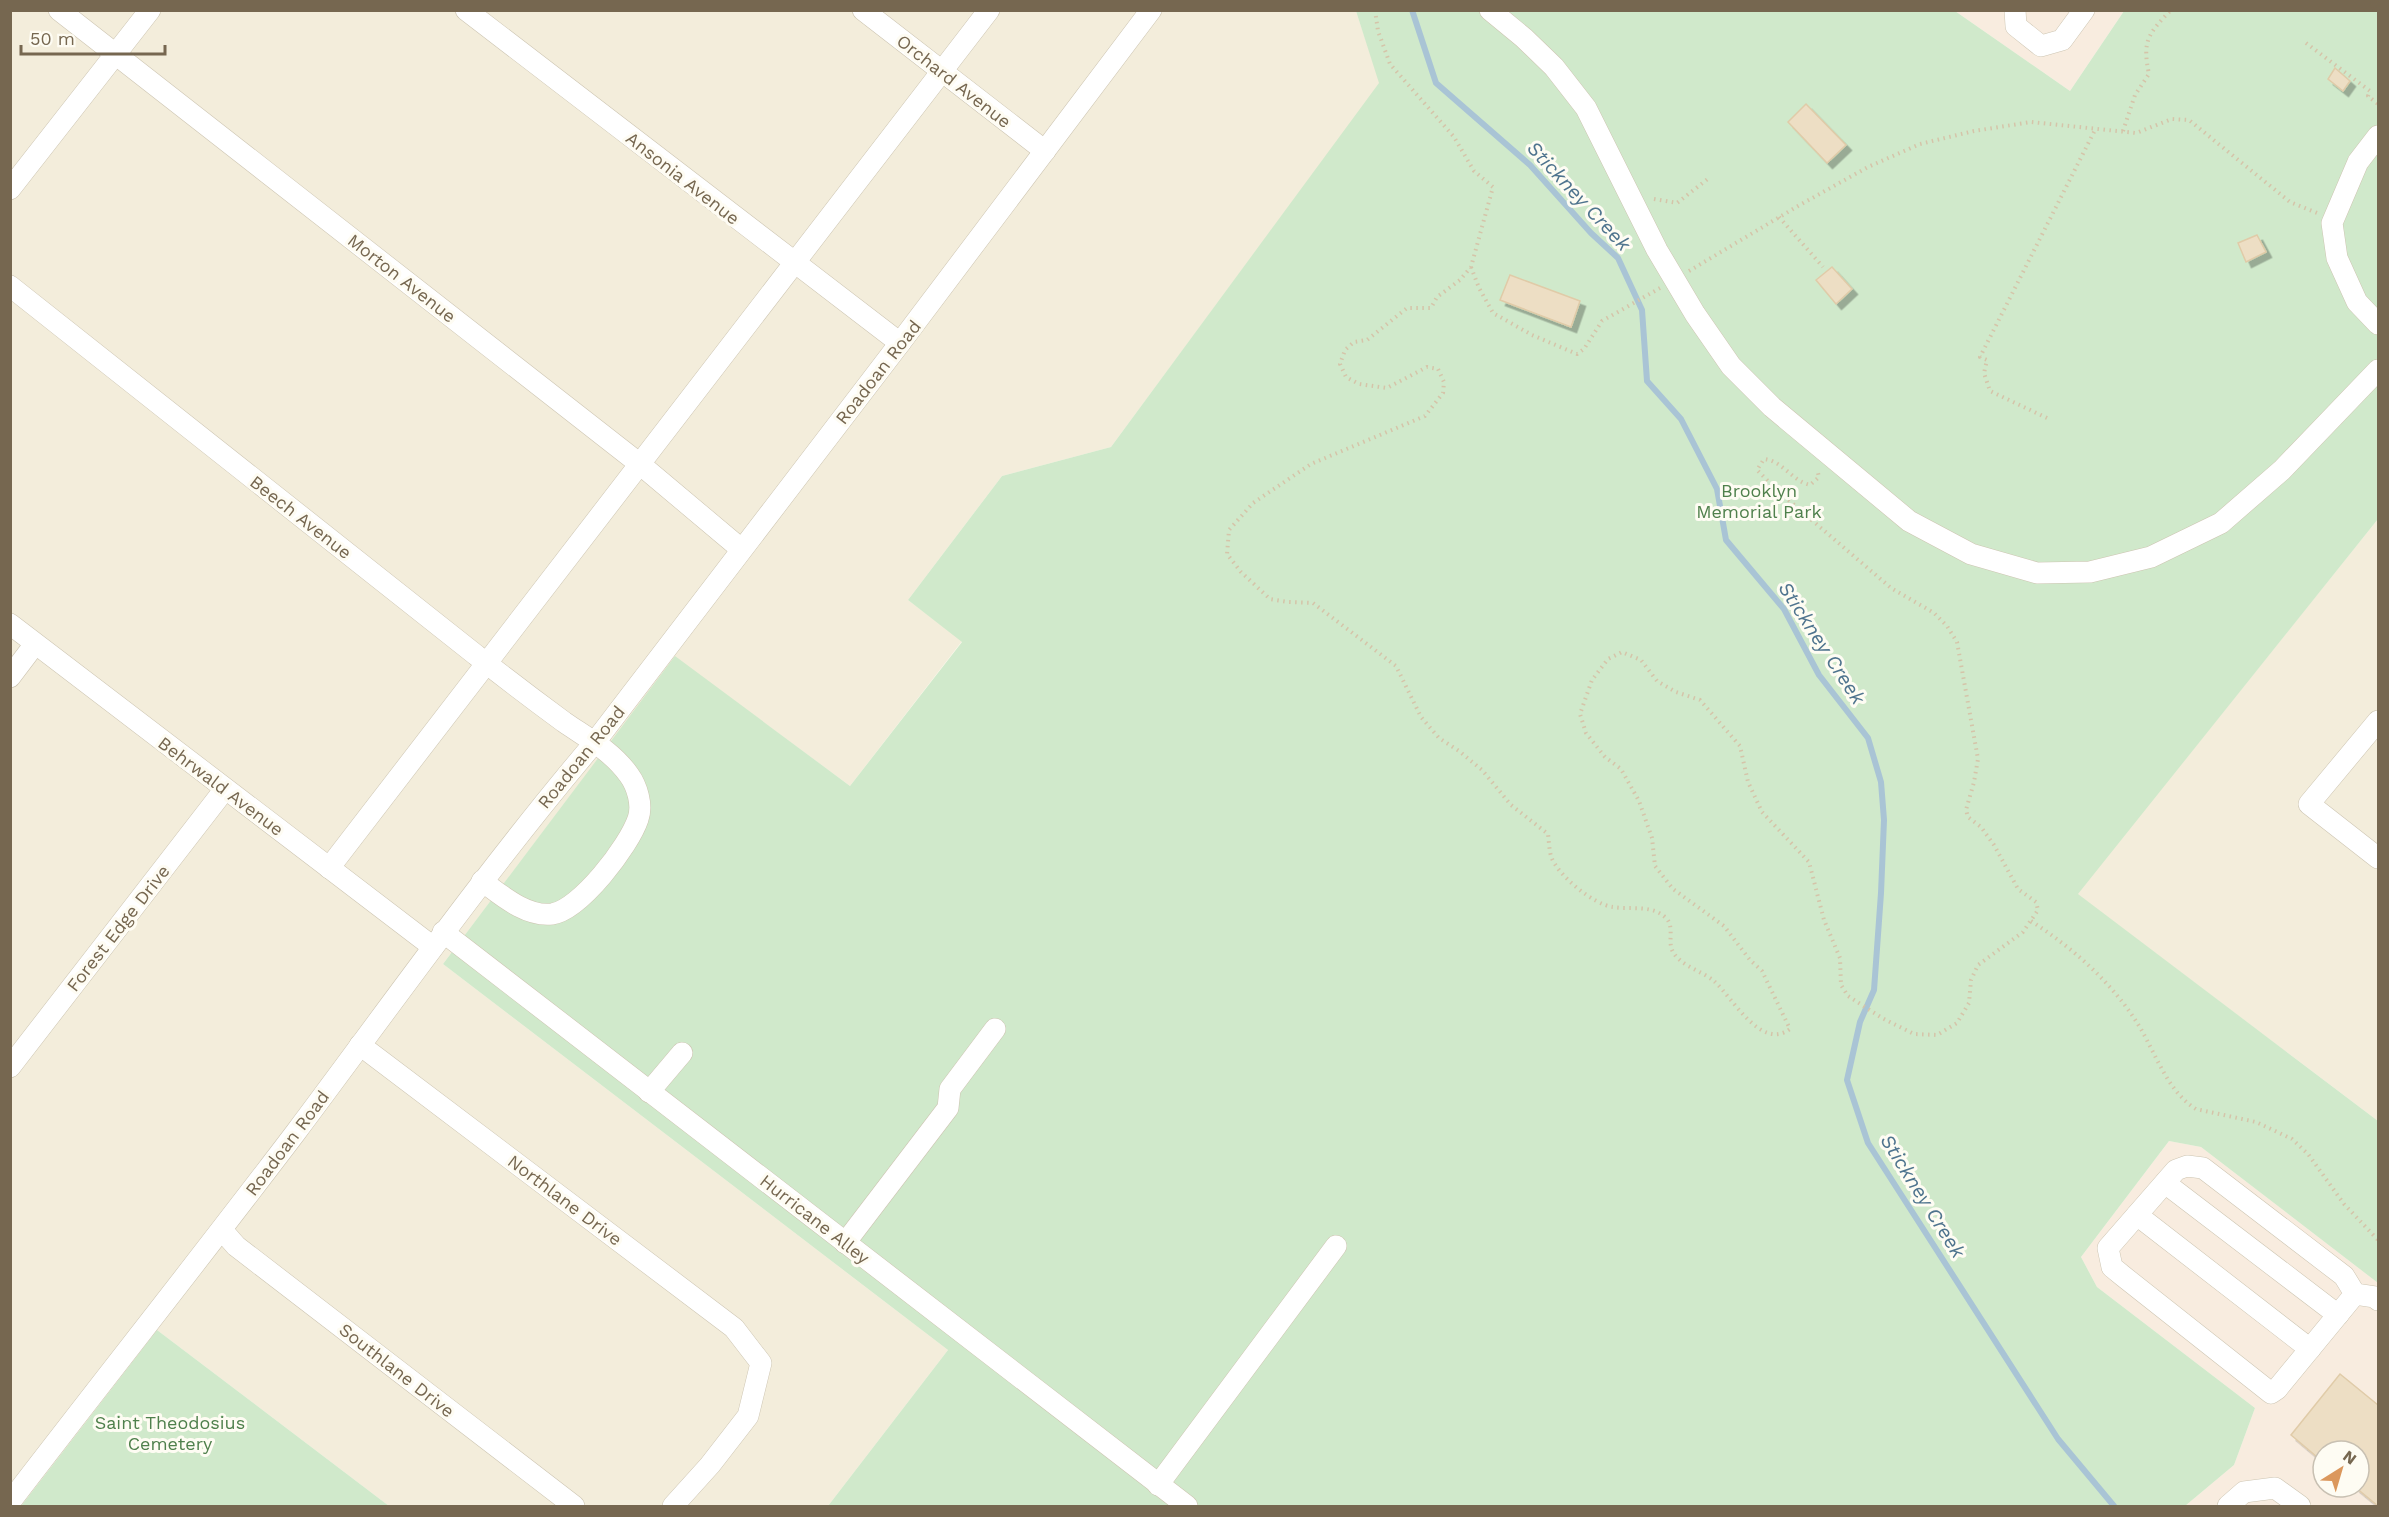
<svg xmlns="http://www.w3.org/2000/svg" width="2389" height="1517" viewBox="0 0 2389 1517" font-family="'Work Sans',sans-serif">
<defs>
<filter id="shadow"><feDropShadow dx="5.5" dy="5.5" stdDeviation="0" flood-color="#0004"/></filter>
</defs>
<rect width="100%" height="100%" fill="#fbf9ed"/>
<g fill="#f3eddb">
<polygon points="10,11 1356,11 1380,83 1111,447 1002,476 908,600 962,641 850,786 675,657 443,964 948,1350 828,1506 389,1506 157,1330 21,1506 11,1506"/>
<polygon points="2378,519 2378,1121 2077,894"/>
</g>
<g fill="#f8ecdf" fill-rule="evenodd">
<polygon points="1955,11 2124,11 2070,91"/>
<path d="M2169 1141 2201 1147 2378 1283V1506H2185L2234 1465 2255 1408 2097 1287 2081 1257ZM2323 1451H2359V1487H2323Z"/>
</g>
<g fill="#d0e9cb">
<polygon points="1356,11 1955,11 2070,91 2124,11 2378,11 2378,519 2078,894 2378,1121 2378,1283 2201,1147 2169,1141 2081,1257 2097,1287 2255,1408 2234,1465 2185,1506 828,1506 948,1350 443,964 675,656 850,786 962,642 908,600 1002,476 1111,447 1379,83"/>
<polygon points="157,1330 389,1506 21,1506"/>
</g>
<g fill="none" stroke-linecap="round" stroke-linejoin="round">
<polyline stroke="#a9c4d5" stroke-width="6" points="1412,10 1436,83 1530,165 1591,233 1618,258 1642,310 1647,381 1681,419 1717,489 1726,540 1784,609 1819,675 1868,738 1881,782 1884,820 1881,893 1874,990 1860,1022 1847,1080 1868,1143 2058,1439 2114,1506"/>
</g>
<g fill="#eddec4" stroke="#e0cba8" stroke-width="1.5" filter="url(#shadow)">
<polygon points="2335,68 2350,81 2343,91 2328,79"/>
<polygon points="1806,104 1846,145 1827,163 1788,122"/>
<polygon points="2257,235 2266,252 2246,262 2238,243"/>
<polygon points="1832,267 1852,289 1836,304 1816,280"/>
<polygon points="1510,275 1580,301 1571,327 1500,300"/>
<polygon points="2340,1374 2378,1405 2378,1506 2355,1487 2359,1487 2359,1451 2323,1451 2323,1462 2291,1435"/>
</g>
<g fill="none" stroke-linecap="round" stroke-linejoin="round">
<defs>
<g id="minor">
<polyline points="59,10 641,465 741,549"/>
<polyline points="466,10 900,343"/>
<polyline points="863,10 1045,151"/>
<polyline points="1490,10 1524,38 1554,67 1586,108 1657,250 1695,314 1731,366 1772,407 1909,521 1971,554 2037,573 2090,572 2151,557 2221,523 2282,470 2378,370"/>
<polyline points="2015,10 2016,26 2041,46 2062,40 2084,10"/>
<polyline points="2378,136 2358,162 2332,223 2337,258 2357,302 2378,324"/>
<polyline points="10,189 150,10"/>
<path d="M10 286C166 409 321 532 476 655 505 678 534 700 564 722 587 738 612 751 629 775 637 786 643 805 638 819 629 846 580 910 552 914 526 917 501 895 482 881"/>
<polyline points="10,624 433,947"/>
<polyline points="10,677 35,644"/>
<polyline points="2378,721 2309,804 2378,858"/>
<polyline points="329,868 989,10"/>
<polyline points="443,932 1187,1506"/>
<polyline points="360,1045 734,1328 761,1363 748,1416 710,1465 673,1506"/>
<polyline points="10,1067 225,789"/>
<polyline points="649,1092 682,1053"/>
<polyline points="2165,1183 2338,1315"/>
<polyline points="2137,1215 2310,1349"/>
<polyline points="222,1230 236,1246 574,1506"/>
<polyline points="845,1243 948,1108 950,1089 995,1029"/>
<polyline points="2355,1294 2277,1389 2271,1393 2123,1276 2112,1267 2108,1248 2176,1170 2187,1166 2203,1168 2344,1276 2355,1294 2375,1297 2378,1300"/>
<polyline points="1158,1485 1336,1246"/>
<path d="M10 1502C105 1378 202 1256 296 1132 394 1001 489 867 595 742L900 343 1151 10"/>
<polyline points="2228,1506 2244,1492 2275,1488 2300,1506"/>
</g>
</defs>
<use href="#minor" stroke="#cdc5b2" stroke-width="22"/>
<g stroke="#d5c4a9" stroke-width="4" stroke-dasharray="1.5 4.5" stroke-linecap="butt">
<path d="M1375 10 1378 31 1390 64 1454 137 1474 171 1493 187 1471 267 1460 280 1437 297 1431 308H1407L1367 340 1354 342 1345 350 1340 364 1346 377 1359 384 1387 388 1427 367 1438 369 1444 382 1443 393 1425 416 1311 464 1253 503 1229 530 1227 554 1241 572 1270 599 1288 602 1313 603 1396 666 1421 717 1439 738 1459 751 1482 770 1511 805 1548 834C1549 841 1549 849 1551 856 1557 875 1594 905 1613 907 1630 910 1652 904 1666 918 1675 927 1667 942 1673 952 1681 966 1702 971 1714 981 1733 998 1761 1051 1790 1029L1762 971 1750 960 1724 926 1673 889 1655 866 1652 838 1639 801 1621 769 1605 757 1586 733 1580 714 1592 680 1608 659 1622 652 1641 660 1657 681 1676 692 1700 700 1740 746 1748 782 1762 812 1809 862 1824 920 1840 958 1841 985 1848 996 1882 1018 1914 1034 1937 1035 1957 1023 1969 1003 1971 980 1978 965 2023 932 2038 910 2036 902 2018 889 1994 845 1981 827 1968 817 1966 810 1974 782 1978 759 1957 642 1947 626 1934 613 1891 588 1779 492 1757 470 1764 459C1783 461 1792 481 1810 485L1819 477 1817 469"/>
<polyline points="2306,43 2370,91 2368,96 2378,104"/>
<path d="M2123 131 2135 95 2149 74C2142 41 2148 34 2171 10"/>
<polyline points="1654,199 1677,203 1709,178"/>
<polyline points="1779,217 1823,267"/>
<polyline points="1471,267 1479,288 1493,313 1532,335 1577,354 1584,349 1602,321 1660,288"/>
<polyline points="1689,271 1798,206 1868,167 1920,144 1974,131 2031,122 2136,133 2172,119 2189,120 2290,202 2317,213"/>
<polyline points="2047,418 1990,391 1984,373 1987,360 1980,357 2096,128"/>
<path d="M2031 921C2071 947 2107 978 2134 1018 2154 1047 2165 1090 2196 1109L2256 1122 2292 1139 2308 1154 2344 1204 2378 1240"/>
</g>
<use href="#minor" stroke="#fff" stroke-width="21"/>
</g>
<g text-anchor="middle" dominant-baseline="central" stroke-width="6" stroke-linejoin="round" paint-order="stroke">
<g font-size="18" fill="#766750" stroke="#fefcf3">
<text transform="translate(954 81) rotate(38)">Orchard Avenue</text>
<text transform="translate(683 178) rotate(38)">Ansonia Avenue</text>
<text transform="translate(402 278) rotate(38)">Morton Avenue</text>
<text transform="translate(878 372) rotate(-52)">Roadoan Road</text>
<text transform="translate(301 517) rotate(38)">Beech Avenue</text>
<text transform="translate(581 757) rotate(-51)">Roadoan Road</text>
<text transform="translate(221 786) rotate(37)">Behrwald Avenue</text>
<text transform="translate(118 928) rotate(-52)">Forest Edge Drive</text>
<text transform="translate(287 1143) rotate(-53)">Roadoan Road</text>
<text transform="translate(565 1200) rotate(37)">Northlane Drive</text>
<text transform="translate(815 1219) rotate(38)">Hurricane Alley</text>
<text transform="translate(397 1370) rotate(38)">Southlane Drive</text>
</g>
<g font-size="18" fill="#4f804c" stroke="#fefcf3">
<text x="1759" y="490">Brooklyn<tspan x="1759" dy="21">Memorial Park</tspan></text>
<text x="170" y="1422">Saint Theodosius<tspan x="170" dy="21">Cemetery</tspan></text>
</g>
<g font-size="20" font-style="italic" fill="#4f748e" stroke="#fefcf3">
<text transform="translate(1579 196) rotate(47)">Stickney Creek</text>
<text transform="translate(1822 643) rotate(57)">Stickney Creek</text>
<text transform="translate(1923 1196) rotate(58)">Stickney Creek</text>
</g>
</g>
<rect width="2389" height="1517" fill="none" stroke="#766750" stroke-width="24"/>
<g transform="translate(2341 1469) rotate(37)"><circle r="28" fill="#fefcf3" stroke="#c8c0b2" stroke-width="1.5"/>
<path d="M0-4.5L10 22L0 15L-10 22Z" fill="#db975c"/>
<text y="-9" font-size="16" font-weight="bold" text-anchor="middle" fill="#766750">N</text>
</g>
<path d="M21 45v9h144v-9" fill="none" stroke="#766750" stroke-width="3"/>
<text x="30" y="45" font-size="18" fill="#766750" stroke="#fefcf3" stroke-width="4.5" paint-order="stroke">50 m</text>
</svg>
